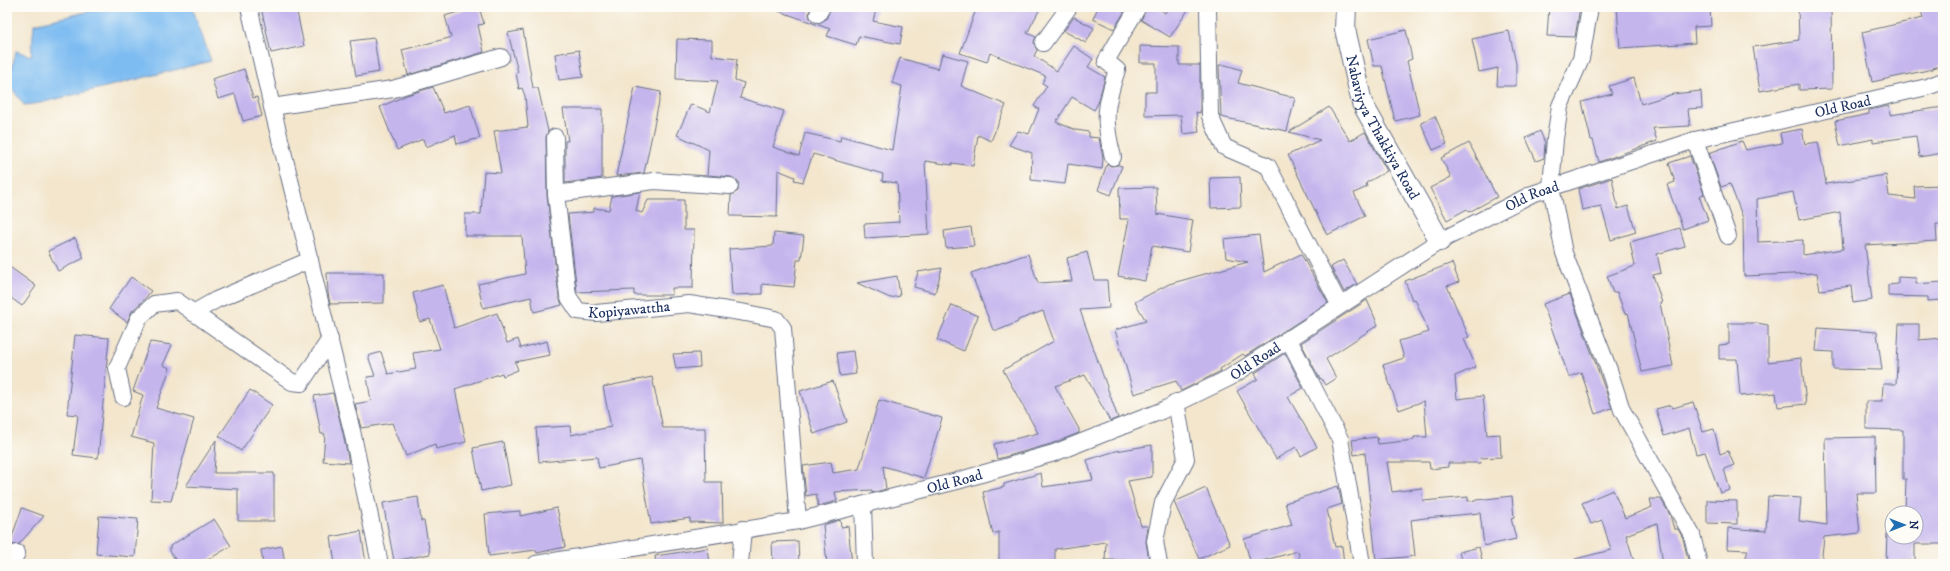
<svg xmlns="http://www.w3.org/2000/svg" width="1950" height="571" viewBox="0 0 1950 571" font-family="'IM FELL DW Pica',serif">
<rect width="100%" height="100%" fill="#fdfcf7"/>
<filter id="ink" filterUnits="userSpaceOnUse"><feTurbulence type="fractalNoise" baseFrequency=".025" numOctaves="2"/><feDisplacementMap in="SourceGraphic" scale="8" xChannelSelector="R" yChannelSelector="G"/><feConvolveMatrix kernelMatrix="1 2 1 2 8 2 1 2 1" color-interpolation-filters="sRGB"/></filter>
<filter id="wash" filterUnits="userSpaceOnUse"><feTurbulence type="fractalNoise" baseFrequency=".012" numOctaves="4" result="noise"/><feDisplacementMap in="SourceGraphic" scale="16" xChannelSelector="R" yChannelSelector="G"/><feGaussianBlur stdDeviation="0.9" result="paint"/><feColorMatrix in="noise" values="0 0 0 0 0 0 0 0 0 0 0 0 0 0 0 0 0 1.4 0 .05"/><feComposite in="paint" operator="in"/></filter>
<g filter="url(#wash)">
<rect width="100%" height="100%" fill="#f3e6cd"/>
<polygon fill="#7dbcf1" stroke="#4c76a8" points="108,7 192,7 211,61 40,103 24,105 8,83 16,51 31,56 34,24"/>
<g id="blocks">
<g fill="#c4b5ed" fill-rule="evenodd">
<polygon points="261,7 296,7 304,46 271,53"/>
<polygon points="474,7 479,7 484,24 478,25 484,52 408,75 402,50 449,38 451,37 445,16"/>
<polygon points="773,7 811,7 809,14 810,18 818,23 826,19 831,7 877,7 873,21 903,27 900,44 859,36 856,45 827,36 830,29 773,9"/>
<polygon points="977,7 1041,7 1027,33 1036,37 1034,42 1037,50 1034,56 1057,71 1074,46 1093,59 1088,67 1105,77 1098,103 1094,110 1072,97 1056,122 1076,130 1089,132 1089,137 1099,138 1103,158 1102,169 1068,164 1065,184 1031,180 1032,153 1009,145 1018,131 1029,134 1039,109 1034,106 1047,86 1042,83 1046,76 990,53 987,62 960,53"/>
<polygon points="1098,7 1122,7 1126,9 1114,29 1093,19"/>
<polygon points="1147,7 1156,7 1165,13 1169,7 1190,7 1170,37 1141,20"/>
<polygon points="1549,7 1580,7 1575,37 1547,36"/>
<polygon points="1617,7 1710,7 1711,26 1694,27 1695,43 1620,48"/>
<polygon points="1798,7 1831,7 1832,89 1799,90 1799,84 1760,91 1753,47 1799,40"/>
<polygon points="1920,7 1943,7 1943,65 1933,68 1933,69 1872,82 1862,32 1923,18"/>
<polygon points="1074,17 1094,28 1086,43 1064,31"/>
<polygon points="523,30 533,88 538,88 548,131 546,137 547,195 559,297 562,305 534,312 531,297 483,308 478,284 525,274 522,236 465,236 465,214 481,214 484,172 501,173 494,131 528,127 525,96 522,88 519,89 516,73 518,72 508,33"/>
<polygon points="1406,30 1412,59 1407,61 1420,115 1395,121 1382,66 1374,66 1368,39"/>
<polygon points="1509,31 1516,64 1516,86 1497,86 1498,68 1479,72 1472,39"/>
<polygon points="374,38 379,72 356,76 350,41"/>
<polygon points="677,39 712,40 712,56 737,59 735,80 744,83 740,98 784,111 773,147 799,156 805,133 840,141 841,136 892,150 902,86 892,83 900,58 938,69 942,54 968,61 961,86 1006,105 991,141 978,135 973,166 952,163 952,165 925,161 929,234 865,238 864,224 899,222 897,183 882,181 883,174 813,154 803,182 794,180 795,177 778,170 777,217 730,216 731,195 738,191 738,181 731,177 707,175 709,150 677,135 691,104 710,112 718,81 676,79"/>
<polygon points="1140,46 1179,47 1179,65 1200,65 1200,113 1196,112 1199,132 1183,134 1181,115 1145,116 1145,92 1156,92 1156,63 1140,63"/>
<polygon points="579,50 583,77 559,80 555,54"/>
<polygon points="1219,65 1226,65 1242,70 1238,83 1295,98 1287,131 1221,117"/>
<polygon points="244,69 253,98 257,97 262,116 243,121 235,94 218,99 212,79"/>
<polygon points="1634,78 1641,104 1673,94 1701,91 1702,108 1688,109 1690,126 1653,128 1657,141 1599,162 1593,140 1591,140 1582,102 1612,94 1609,86"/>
<polygon points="433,87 444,113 470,105 480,138 457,144 455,135 426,147 423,139 397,150 380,107 407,95"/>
<polygon points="635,87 661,92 644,173 616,176"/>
<polygon points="1889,106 1890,115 1943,107 1943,153 1919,157 1916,136 1873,142 1873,139 1840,146 1835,121 1869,114 1869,110"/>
<polygon points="1329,107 1350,141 1365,132 1387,171 1366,183 1367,187 1354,193 1365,216 1327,235 1288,155 1320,140 1289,132"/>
<polygon points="563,109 602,109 602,178 565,183 565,141 568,141"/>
<polygon points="1435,116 1447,144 1433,150 1421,123"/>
<path d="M1802 129 1805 144 1818 142 1826 184 1886 175 1889 196 1915 199 1914 186 1943 185V224H1936L1937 241 1865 245 1872 300 1853 303 1851 286 1820 290 1817 273 1744 276 1743 218 1730 184 1721 187 1709 153 1742 141 1746 150 1782 143 1780 133ZM1793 192 1799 220 1840 212 1843 249 1803 255V240L1758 242 1757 199Z"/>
<polygon points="1540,131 1545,143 1544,158 1536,161 1526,138"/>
<polygon points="1469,143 1497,197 1469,212 1467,209 1447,220 1430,188 1451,177 1441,158"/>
<polygon points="1690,156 1704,194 1699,196 1708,220 1683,229 1667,185 1675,182 1669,163"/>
<polygon points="1107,164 1111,166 1118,165 1122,166 1111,195 1098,190"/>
<polygon points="1240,177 1241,207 1211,208 1210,178"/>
<polygon points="1612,178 1618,209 1628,206 1636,232 1611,240 1601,206 1582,210 1578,189"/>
<polygon points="1156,187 1157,214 1193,220 1188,252 1152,246 1145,281 1118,276 1129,219 1120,219 1119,188"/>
<polygon points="640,192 636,211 642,213 648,200 684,200 684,230 694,230 693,288 672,288 672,295 634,295 634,290 577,292 568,214 594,212 594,208 609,210 612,196"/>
<polygon points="971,227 974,246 946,248 944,231"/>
<polygon points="1680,228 1685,246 1657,254 1661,273 1653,275 1662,303 1660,303 1673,366 1642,372 1628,313 1625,314 1617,292 1613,293 1607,276 1635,266 1630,242"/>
<polygon points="774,233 804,236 801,260 797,260 794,287 762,284 762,294 732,295 729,249 773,246"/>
<polygon points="1259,235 1264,272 1301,254 1328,303 1245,356 1243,354 1220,369 1221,371 1181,391 1176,381 1134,394 1115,330 1146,321 1135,302 1169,284 1248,262 1226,258 1224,239"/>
<polygon points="75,238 84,258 58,271 48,251"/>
<polygon points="1087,252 1094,280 1107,280 1109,308 1080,310 1118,418 1110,421 1085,375 1055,386 1079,429 1079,433 1051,444 997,459 994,444 1038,433 1003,370 1054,341 1043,311 1018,320 1018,322 999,330 993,330 971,273 1028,254 1038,283 1072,281 1067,258"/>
<polygon points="1343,260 1357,284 1344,292 1331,267"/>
<polygon points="1452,263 1459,282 1447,286 1469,337 1464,339 1476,367 1455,376 1457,399 1483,396 1487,435 1500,434 1501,457 1480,458 1481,463 1448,463 1448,467 1430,469 1429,462 1387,462 1392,492 1421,488 1423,501 1468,497 1468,501 1512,496 1514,517 1511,518 1516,539 1484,546 1480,513 1425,518 1411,520 1415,556 1376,560 1365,453 1354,455 1352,440 1377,437 1378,444 1414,440 1414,437 1427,437 1424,401 1399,410 1383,365 1404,358 1399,341 1429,332 1415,299 1412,300 1405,281"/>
<polygon points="7,265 36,286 22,306 7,295"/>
<polygon points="942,268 935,293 914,287 918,272"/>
<polygon points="327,273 384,273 384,303 330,304 328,293"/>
<polygon points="897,276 900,296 890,298 857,283"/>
<polygon points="131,277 151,291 143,301 132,311 127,322 109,309"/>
<polygon points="1898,277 1916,278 1916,284 1943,282 1943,300 1928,301 1928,297 1888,296 1888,285 1898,284"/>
<polygon points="443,285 454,328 497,313 507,343 518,339 521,348 547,341 550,355 515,362 518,370 503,376 502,373 455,389 466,442 436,449 435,444 406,456 392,423 361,428 355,404 371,401 367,377 375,376 368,356 381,352 388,374 416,369 413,353 440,349 430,319 420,322 413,293"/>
<polygon points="1570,294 1612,408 1595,414 1581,372 1569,377 1543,304"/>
<polygon points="1367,300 1378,325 1326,359 1336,378 1325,385 1321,378 1320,379 1301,343"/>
<polygon points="952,305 978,316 964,351 937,340"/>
<polygon points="1729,323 1757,323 1768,325 1768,362 1801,358 1806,404 1778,407 1776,393 1740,396 1737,359 1719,359 1719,345 1729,344"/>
<polygon points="1899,324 1919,324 1919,340 1943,338 1943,544 1915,544 1915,561 1886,561 1887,533 1892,533 1892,537 1916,537 1916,513 1905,513 1906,479 1903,479 1903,430 1866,429 1866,401 1882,401 1883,384 1896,384"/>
<polygon points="1818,328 1877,332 1882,370 1833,369 1833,352 1816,351"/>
<polygon points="75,335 109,338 98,458 73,455 78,415 67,414"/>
<polygon points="150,342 172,345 163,365 170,368 156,408 194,419 171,501 151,500 154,443 131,437 143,395 133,391"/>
<polygon points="853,351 856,374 840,376 837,353"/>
<polygon points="699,353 700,367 676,369 673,354"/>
<polygon points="1285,353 1303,388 1288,397 1317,447 1301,456 1296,447 1276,459 1237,391 1258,379 1255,373"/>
<polygon points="652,377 663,428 705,428 706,482 722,482 723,523 690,522 690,518 651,524 640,460 599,468 597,457 539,462 536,428 570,426 571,435 611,427 603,387"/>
<polygon points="833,381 847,422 814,434 800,391"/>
<polygon points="250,390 272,405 241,451 219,436"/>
<polygon points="333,393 343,433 349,463 323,461 325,434 321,434 314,396"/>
<polygon points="879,400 942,418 924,478 883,466 886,489 872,493 872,490 835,492 837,501 818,506 816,494 806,496 803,466 831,462 833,473 859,469"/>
<polygon points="1693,402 1703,432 1714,429 1720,454 1728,451 1734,465 1724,469 1730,490 1720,493 1705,452 1696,454 1689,428 1664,436 1656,409 1671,405 1673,408"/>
<polygon points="1875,437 1876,493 1856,493 1860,533 1824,537 1821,564 1744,564 1748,550 1727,549 1728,528 1766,531 1768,496 1801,498 1799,521 1827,525 1825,438"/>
<polygon points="216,440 214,473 274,473 274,521 238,521 238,489 186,486"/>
<polygon points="503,442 511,485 481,491 473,448"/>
<polygon points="1152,445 1152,477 1128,481 1141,526 1148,526 1146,542 1149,560 1105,560 1106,542 1055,549 1055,564 999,564 999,532 993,534 983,492 1004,487 1004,484 1041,473 1043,487 1093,480 1087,460 1116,451"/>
<polygon points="1338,486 1342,504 1327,509 1335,547 1342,546 1344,564 1300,564 1298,551 1251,564 1244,539 1292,525 1285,503"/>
<polygon points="1206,488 1230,545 1199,559 1174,502"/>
<polygon points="1613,490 1625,518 1652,507 1650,499 1661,499 1670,515 1674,529 1678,529 1683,538 1689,564 1663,564 1657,523 1626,535 1635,564 1575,564 1575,559 1611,550 1602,520 1591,524 1582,503"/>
<polygon points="418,497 421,521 424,521 430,554 394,561 383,503"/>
<polygon points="1707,500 1737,501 1737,524 1707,523"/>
<polygon points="22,508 44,516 19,544 12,545 7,551"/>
<polygon points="557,508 565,547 537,553 536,550 489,556 485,514 520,511 520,516"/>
<polygon points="99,516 138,519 135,557 96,554"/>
<polygon points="214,519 231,546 201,564 178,564 170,551 170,546"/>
<polygon points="840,520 841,527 848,526 852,564 827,564 823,525"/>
<polygon points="361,531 366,564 335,564 331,537"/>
<polygon points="798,541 799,564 773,564 772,542"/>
<polygon points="282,546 285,564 263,564 261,550"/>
<polygon points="1479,547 1483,564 1462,564 1459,552"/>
<polygon points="708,548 710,564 656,564 655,556"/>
</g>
</g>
</g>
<g filter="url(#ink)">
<use href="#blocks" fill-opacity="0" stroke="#676f85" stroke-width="1"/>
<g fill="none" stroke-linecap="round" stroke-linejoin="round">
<defs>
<g id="minor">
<polyline points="249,7 272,107 352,431 380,564"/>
<polyline points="1208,7 1210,116 1224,147 1268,166 1339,304"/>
<polyline points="1590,7 1581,59 1560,106 1555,139 1551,187 1564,253 1609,370 1622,410 1692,535 1699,564"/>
<polyline points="818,14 822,7"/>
<polyline points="1043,43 1069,7"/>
<polyline points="272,107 393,89 501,57"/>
<path id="s1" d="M555 137 556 194 568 296 578 311 596 313 689 304 746 313 776 319 783 328 798 521"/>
<polyline points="1695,140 1728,236"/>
<path d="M1113 157C1103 120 1105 106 1117 70L1106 61 1138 7"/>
<polyline points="556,194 654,181 730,186"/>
<polyline points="193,313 216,300 310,260"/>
<polyline points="1288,338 1340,439 1362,564"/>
<polyline points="123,397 117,368 139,318 154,304 177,301 292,382 301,383 330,339"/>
<polyline points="863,505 865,564"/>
<polyline points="11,564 17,553"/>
<path id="s2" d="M536 564 798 521 957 481 1054 453 1161 411 1229 378 1440 241 1532 194 1695 140 1927 87 1943 81"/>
<polyline points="740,564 743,529"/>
<polyline points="1159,564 1155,541 1163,503 1186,459 1176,402"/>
</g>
<g id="tertiary">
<path id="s3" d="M1346 7 1345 29 1362 103 1440 241"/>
</g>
</defs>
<use href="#minor" stroke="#676f85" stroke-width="18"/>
<use href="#tertiary" stroke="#676f85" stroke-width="22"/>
<use href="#minor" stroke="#fff" stroke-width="16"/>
<use href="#tertiary" stroke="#fff" stroke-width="20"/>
</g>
</g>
<g text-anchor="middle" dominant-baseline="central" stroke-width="3.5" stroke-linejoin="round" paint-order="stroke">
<g font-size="15" fill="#1b2f5e" stroke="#fdfcf7">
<text stroke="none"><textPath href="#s2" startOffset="1399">Old Road</textPath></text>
<text stroke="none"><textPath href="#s3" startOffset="128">Nabaviyya Thakkiya Road</textPath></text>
<text stroke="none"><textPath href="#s2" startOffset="1075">Old Road</textPath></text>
<text stroke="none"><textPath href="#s1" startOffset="229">Kopiyawattha</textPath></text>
<text stroke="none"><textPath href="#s2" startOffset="752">Old Road</textPath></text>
<text stroke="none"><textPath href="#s2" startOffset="427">Old Road</textPath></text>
</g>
</g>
<rect width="1950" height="571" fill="none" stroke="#fdfcf7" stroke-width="24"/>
<g transform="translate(1904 525) rotate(90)"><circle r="19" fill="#fdfcf7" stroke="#a3aaba"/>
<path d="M0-3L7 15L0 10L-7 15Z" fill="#1f6fb2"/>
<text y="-6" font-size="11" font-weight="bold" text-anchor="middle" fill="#1b2f5e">N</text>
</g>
</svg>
